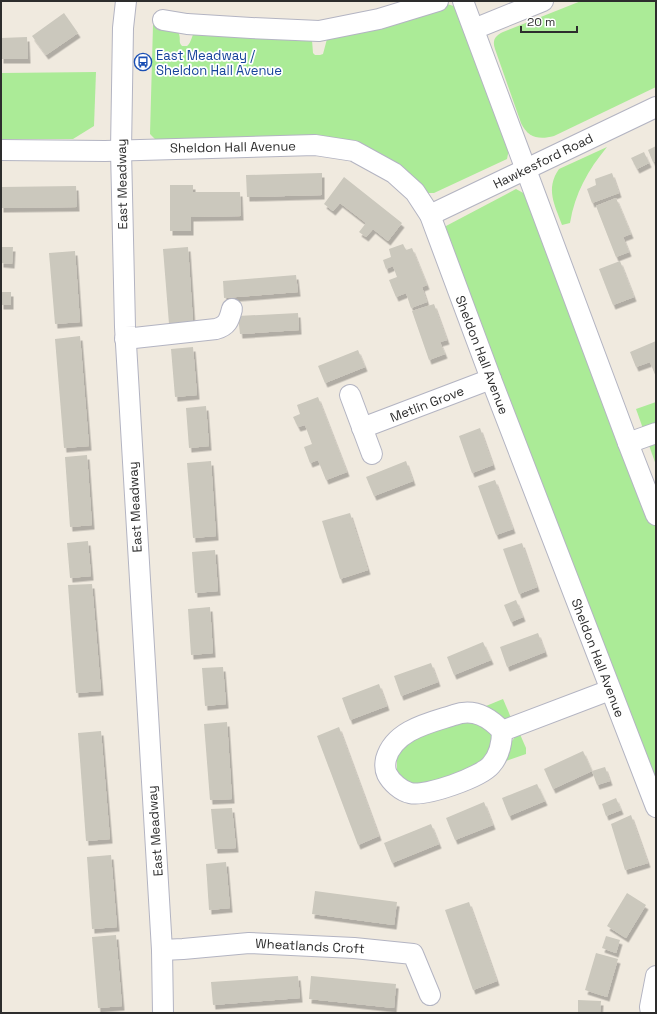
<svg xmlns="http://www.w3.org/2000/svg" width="657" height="1014" viewBox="0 0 657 1014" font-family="'Space Grotesk',sans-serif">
<defs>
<filter id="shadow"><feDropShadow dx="2.5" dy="4.5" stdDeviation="0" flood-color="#0004"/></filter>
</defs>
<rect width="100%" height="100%" fill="#f0eadf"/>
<g fill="#abeb97">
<path d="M581 1H656V87L554 136C539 140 528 138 521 123L495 49C492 40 495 36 503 32Z"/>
<path d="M447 4 457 7 509 149 507 159 434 193H426L384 157 156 140 150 134 153 25C161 25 177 24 179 34 181 40 178 42 182 46H187C192 42 191 36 195 32L312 40 313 53 315 55H320L323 54 327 39Z"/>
<polygon points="96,72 94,126 73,139 1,139 1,73"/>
<path d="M607 147C588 170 575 193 570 223L562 225C555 205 545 189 559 169Z"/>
<polygon points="516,189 527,195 656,527 656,785 450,248 446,231 446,226"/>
<polygon points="656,402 656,465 636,409"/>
<path d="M503 699 512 720C501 719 492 714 486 706Z"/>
<polygon points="469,721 484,727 494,737 488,752 472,771 423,786 406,783 397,772 397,758 403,748 412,741 451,723"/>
<polygon points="519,732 526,748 526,754 506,761 512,741"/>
</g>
<g fill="#cbc8bd" filter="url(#shadow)">
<polygon points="64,13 78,33 46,55 32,36"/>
<polygon points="27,37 28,59 1,59 1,38"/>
<polygon points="656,146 656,161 653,162 648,150"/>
<polygon points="644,152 649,163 637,169 631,158"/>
<polygon points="322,173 322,195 247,197 246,175"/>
<polygon points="612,173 619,193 592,203 587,189 596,185 595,179"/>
<polygon points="344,177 402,223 388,241 373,229 366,237 359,232 366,223 340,203 333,211 324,204"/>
<polygon points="170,185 193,185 193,192 240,192 241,216 191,217 191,231 170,231"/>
<polygon points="76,186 77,207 1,208 1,187"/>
<polygon points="616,198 631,234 623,237 629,252 616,257 596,206"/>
<polygon points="403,244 406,250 412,248 427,285 422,287 427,302 411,308 406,293 396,297 389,280 397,277 393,266 386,269 383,260 391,257 389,249"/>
<polygon points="1,247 13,247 12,264 1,263"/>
<polygon points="188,247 193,322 169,324 163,249"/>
<polygon points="75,251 80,322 55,324 49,253"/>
<polygon points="620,261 634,297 613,305 599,269"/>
<polygon points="296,275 298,292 224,298 223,281"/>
<rect x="1" y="292" width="10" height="13"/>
<polygon points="434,304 447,340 440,342 445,354 429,360 412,311"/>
<polygon points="298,313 299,330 240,334 238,316"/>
<polygon points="80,336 89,446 64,448 55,339"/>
<polygon points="656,341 656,377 650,362 636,367 630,352"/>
<polygon points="193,347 197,395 175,397 171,349"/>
<polygon points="358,350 365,367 325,383 318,366"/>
<polygon points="318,397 347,472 326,480 318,460 310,463 304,447 312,444 305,425 298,427 293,417 300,414 297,405"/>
<polygon points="206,406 209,446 189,448 186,408"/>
<polygon points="480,428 493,465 472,473 459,436"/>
<polygon points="87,455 92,525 70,527 65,457"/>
<polygon points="211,461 216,536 193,538 187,463"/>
<polygon points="406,461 413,481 374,496 366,477"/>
<polygon points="495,480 513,529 496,535 478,486"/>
<polygon points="350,513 368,570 340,579 322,521"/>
<polygon points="88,541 91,576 70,578 67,543"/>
<polygon points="522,543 537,587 519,594 503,549"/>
<polygon points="215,550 218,591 195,593 192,552"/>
<polygon points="92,584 101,691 76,693 68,585"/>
<polygon points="516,600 523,617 511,622 504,605"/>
<polygon points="210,607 213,653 191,655 188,609"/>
<polygon points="538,633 545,652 507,667 500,647"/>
<polygon points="483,642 491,660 454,675 447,657"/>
<polygon points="431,663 438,682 401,696 394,676"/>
<polygon points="223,667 226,704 205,706 202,668"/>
<polygon points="379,684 387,706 350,720 342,698"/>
<polygon points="227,722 232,799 210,800 204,724"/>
<polygon points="339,727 379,836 358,845 317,736"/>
<polygon points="101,731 110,839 86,841 78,733"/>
<polygon points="583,751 592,771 553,789 544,769"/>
<polygon points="605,767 610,781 597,785 592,771"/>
<polygon points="537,784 545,801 509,816 502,798"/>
<polygon points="616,798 621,810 606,816 602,804"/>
<polygon points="484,802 493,825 455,840 446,818"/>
<polygon points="232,808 236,848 215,849 211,809"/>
<polygon points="631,815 648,863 625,870 611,824"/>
<polygon points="431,824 439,844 392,863 384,843"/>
<polygon points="111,855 117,927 92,929 87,857"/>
<polygon points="226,862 230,908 209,910 206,864"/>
<polygon points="315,891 397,902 394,925 312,914"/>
<polygon points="627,893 646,905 626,938 607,926"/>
<polygon points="469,902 497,981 473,990 445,910"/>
<polygon points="116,935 122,1006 98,1008 92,937"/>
<polygon points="606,936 620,940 616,953 602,948"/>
<polygon points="596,953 618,959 607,997 585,990"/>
<polygon points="298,976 300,998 213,1005 211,982"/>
<polygon points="311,976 396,984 394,1008 309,999"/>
<polygon points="578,1000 601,1001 600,1013 578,1013"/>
</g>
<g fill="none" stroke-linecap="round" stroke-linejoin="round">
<defs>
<g id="minor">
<polyline points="126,1 123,28 121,150 125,327 162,950 163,1013"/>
<polyline points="463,1 628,443 656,515"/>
<polyline points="163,20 187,24 251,28 319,31 379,19 438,1"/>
<polyline points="474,29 543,1"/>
<polyline points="1,150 105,151 315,145 354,151 394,173 415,192 430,215 491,379 656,807"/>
<polyline points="430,215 656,107"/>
<path d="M125 339 216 329C227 326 229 321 232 309"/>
<polyline points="350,395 372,454"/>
<polyline points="362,428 491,379"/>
<polyline points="628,443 656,433"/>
<path d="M502 731C489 717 474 708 454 715 429 723 394 730 386 759 385 764 385 770 387 774 391 782 401 791 410 793 426 797 481 777 491 765 500 755 502 744 502 731L610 690"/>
<polyline points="162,950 183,949 249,943 354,948 413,954 430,995"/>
<polyline points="651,1013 650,1007 656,976"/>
</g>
</defs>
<use href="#minor" stroke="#b3b4c2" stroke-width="22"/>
<use href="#minor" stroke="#fff" stroke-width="20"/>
</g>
<defs>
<symbol id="bus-ring" viewBox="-11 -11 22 22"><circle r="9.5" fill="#fff" stroke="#1a4fb4" stroke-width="1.5"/><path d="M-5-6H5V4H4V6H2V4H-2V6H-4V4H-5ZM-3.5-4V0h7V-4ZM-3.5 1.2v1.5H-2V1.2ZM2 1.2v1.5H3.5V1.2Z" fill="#1a4fb4"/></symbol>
</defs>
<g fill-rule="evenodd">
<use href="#bus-ring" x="133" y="52" width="20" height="20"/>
</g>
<g text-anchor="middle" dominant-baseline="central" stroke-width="3.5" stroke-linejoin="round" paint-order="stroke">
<g font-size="13" fill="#164399" stroke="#fff" text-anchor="start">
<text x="156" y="55">East Meadway /<tspan x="156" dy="15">Sheldon Hall Avenue</tspan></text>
</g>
<g font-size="13" fill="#2d2d2d" stroke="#fff">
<text transform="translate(233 147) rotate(-1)">Sheldon Hall Avenue</text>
<text transform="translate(543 161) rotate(-26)">Hawkesford Road</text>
<text transform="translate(122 184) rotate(-91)">East Meadway</text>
<text transform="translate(482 355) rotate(69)">Sheldon Hall Avenue</text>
<text transform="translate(427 404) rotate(-21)">Metlin Grove</text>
<text transform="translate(135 507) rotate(-93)">East Meadway</text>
<text transform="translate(598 658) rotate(69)">Sheldon Hall Avenue</text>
<text transform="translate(155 831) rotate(-94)">East Meadway</text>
<text transform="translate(310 946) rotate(3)">Wheatlands Croft</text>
</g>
</g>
<rect width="657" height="1014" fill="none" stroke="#2d2d2d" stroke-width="4"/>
<path d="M521 26v6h56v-6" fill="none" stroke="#2d2d2d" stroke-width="2"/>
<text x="527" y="26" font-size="12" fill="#2d2d2d" stroke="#ffffff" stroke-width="3" paint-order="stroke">20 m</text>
</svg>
